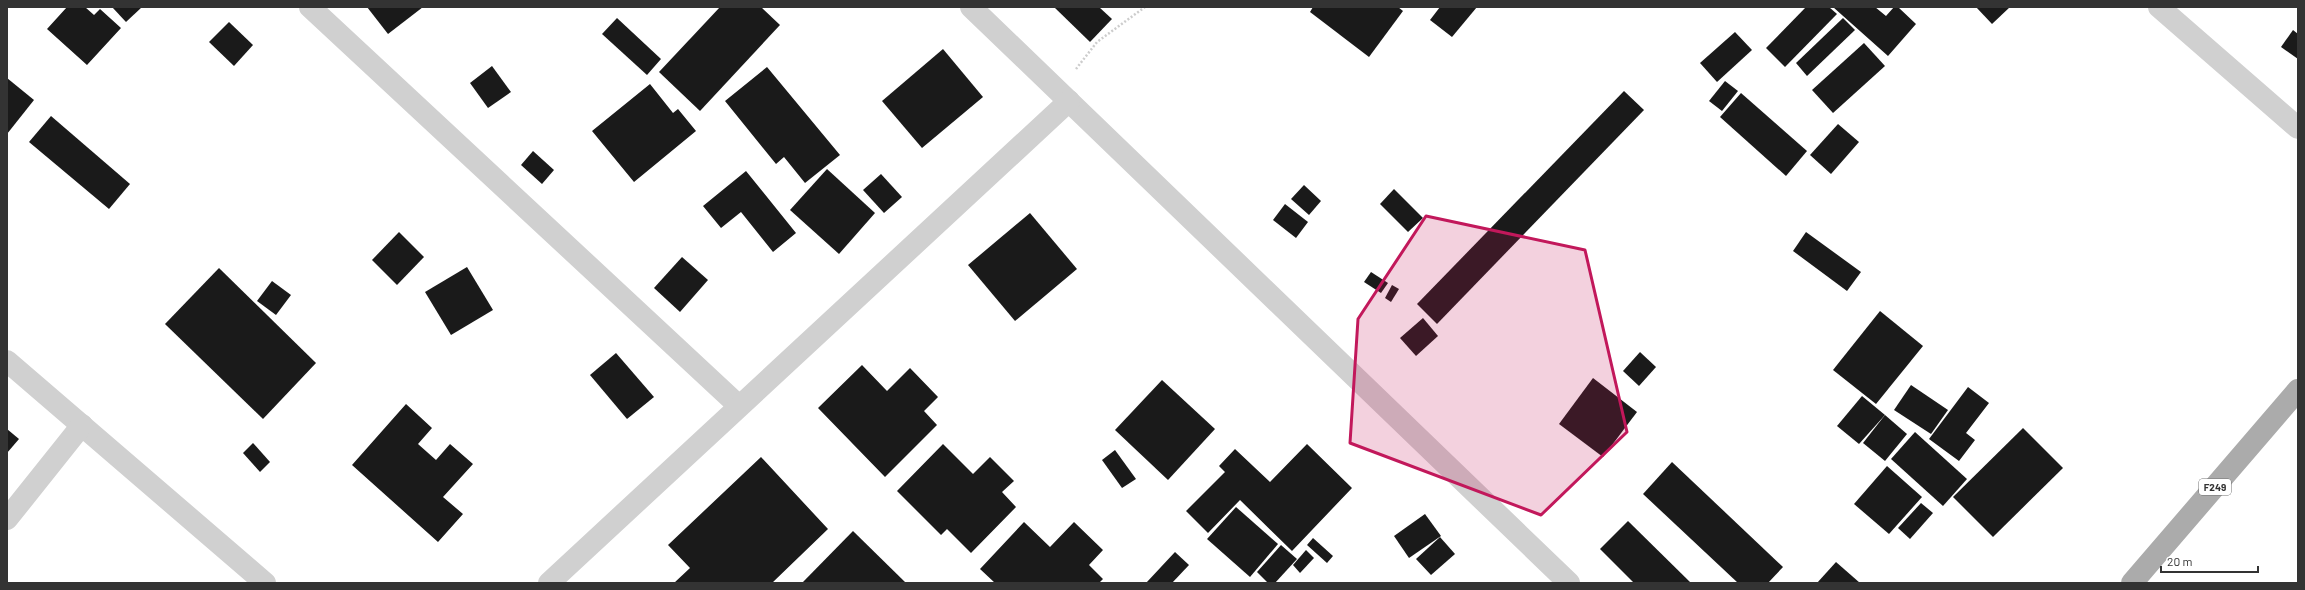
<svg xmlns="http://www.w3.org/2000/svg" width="2305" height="590" viewBox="0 0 2305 590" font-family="Barlow,sans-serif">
<rect width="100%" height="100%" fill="#fff"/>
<g fill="#1a1a1a">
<polygon points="67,7 85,7 94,15 100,9 121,28 87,65 47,29"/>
<polygon points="112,7 142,7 126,22"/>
<polygon points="367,7 423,7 388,34"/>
<polygon points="720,7 761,7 780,25 700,111 659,72"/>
<polygon points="1054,7 1099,7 1112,19 1090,42"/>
<polygon points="1313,7 1398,7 1403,11 1369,57 1310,12"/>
<polygon points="1440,7 1477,7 1452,37 1430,20"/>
<polygon points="1806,7 1829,7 1837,14 1785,67 1766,48"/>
<polygon points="1833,7 1875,7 1886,16 1894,7 1898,7 1916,24 1888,56"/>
<polygon points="1976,7 2010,7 1992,24"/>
<polygon points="617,18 661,59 647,75 602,34"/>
<polygon points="1843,18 1855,30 1807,76 1796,63"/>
<polygon points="229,22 253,45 234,66 209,42"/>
<polygon points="2293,30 2298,34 2298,59 2281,47"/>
<polygon points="1735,32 1752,50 1717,82 1700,63"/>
<polygon points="1864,43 1885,66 1833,113 1812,90"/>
<polygon points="943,49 983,97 922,148 882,101"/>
<polygon points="492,66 511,92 488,108 470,83"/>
<polygon points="767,67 840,155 805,183 784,157 776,164 725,101"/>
<polygon points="7,78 34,100 7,134"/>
<polygon points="1725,81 1738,91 1722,111 1709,101"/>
<polygon points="650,84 673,113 678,109 696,131 634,182 592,131"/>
<polygon points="1624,91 1644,110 1437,324 1417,304"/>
<polygon points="1741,93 1807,151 1786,176 1720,117"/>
<polygon points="51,116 130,184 109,209 29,142"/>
<polygon points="1838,124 1859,142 1831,174 1810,155"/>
<polygon points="533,151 554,170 542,184 521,165"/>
<polygon points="827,169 875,213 839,254 790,210"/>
<polygon points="746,171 796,233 773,252 741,212 721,228 703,206"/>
<polygon points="881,174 902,197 884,213 863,190"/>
<polygon points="1304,185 1321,201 1309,215 1291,199"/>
<polygon points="1394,189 1423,218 1408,232 1380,204"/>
<polygon points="1285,204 1308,222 1296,238 1273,220"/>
<polygon points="1030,213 1077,269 1015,321 968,265"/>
<polygon points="399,232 424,257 397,285 372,260"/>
<polygon points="1806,232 1861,272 1847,291 1793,251"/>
<polygon points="682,257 708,280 680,312 654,288"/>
<polygon points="467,267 493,310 451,335 425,292"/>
<polygon points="219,268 316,363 263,419 165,324"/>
<polygon points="1371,272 1388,283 1381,293 1364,282"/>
<polygon points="272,281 291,295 276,315 257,301"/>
<polygon points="1392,285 1399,289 1391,302 1385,298"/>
<polygon points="1880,311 1923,346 1876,404 1833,370"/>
<polygon points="1423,318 1438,336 1416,356 1400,338"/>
<polygon points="1640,352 1656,367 1639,386 1623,371"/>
<polygon points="616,353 654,397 627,419 590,375"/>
<polygon points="862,365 887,391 910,368 938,397 924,411 937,425 885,477 818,408"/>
<polygon points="1593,378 1637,412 1603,457 1559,424"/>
<polygon points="1162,380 1215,429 1168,480 1115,430"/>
<polygon points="1911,385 1948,410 1931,434 1894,410"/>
<polygon points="1968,387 1989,403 1966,433 1975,440 1959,461 1929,439"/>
<polygon points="1862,396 1885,415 1859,444 1837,426"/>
<polygon points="406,404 432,428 418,444 436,460 450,444 473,464 443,497 463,514 438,542 352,465"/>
<polygon points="1885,415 1907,434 1885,461 1863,443"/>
<polygon points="2023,428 2063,468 1993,537 1953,497"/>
<polygon points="7,429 19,439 7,453"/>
<polygon points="1915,432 1967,479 1943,506 1891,459"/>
<polygon points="253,443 270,462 260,472 243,453"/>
<polygon points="943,444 973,474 990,457 1014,481 1002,492 1016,507 971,553 947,529 941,535 897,491"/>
<polygon points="1307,444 1352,488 1292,551 1240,500 1208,533 1186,511 1225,472 1219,466 1235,449 1270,482"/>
<polygon points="1115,450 1136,479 1122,488 1102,460"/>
<polygon points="761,457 828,529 772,583 674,583 690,568 668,545"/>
<polygon points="1672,462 1783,567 1768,583 1738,583 1643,494"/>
<polygon points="1887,466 1922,497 1889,534 1854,504"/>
<polygon points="1921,503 1933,513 1910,539 1898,528"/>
<polygon points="1236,507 1278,544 1250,577 1207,539"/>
<polygon points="1425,514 1441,536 1409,558 1394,536"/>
<polygon points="1628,521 1691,583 1634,583 1600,549"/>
<polygon points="1024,522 1050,547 1074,522 1103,550 1089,565 1103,579 1099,583 995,583 980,569"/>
<polygon points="853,531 906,583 802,583"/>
<polygon points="1440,537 1455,554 1431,575 1416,559"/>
<polygon points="1313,538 1333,556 1327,563 1307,545"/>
<polygon points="1281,545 1297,559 1275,583 1268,583 1257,572"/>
<polygon points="1306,550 1314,558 1300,573 1293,565"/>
<polygon points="1175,552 1189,565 1172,583 1146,583"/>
<polygon points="1836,562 1860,583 1817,583"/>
</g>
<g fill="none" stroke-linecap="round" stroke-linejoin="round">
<polyline stroke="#cdcdcd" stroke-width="2.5" stroke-dasharray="2 2" stroke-linecap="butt" points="1076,69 1097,42 1145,7"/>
<g stroke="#d0d0d0" stroke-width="22">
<polyline points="310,7 739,406"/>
<polyline points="971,7 1569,583"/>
<polyline points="2159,7 2298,128"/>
<polyline points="7,361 265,583"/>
<polyline points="7,519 82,425"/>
<polyline points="549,583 1069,101"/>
</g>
<polyline stroke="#ababab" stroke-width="22" points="2132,583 2298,390"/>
</g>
<path fill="#c2185b" fill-opacity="0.2" stroke="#c2185b" stroke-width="3" stroke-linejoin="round" d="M1426 216 1585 250 1627 432 1541 515 1350 443 1358 319Z"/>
<g text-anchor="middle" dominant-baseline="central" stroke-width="4" stroke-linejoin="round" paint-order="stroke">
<rect fill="#fff" stroke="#707070" stroke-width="1" x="2199" y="479" width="32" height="16" rx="3"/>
<g font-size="10" font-weight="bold" fill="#333">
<text x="2215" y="487">F249</text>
</g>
</g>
<rect width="2305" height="590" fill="none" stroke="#333333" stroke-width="16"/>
<path d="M2161 566v6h97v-6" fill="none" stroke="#333333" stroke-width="2"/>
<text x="2167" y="566" font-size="12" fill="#333333" stroke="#ffffff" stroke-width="3" paint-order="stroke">20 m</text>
</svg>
